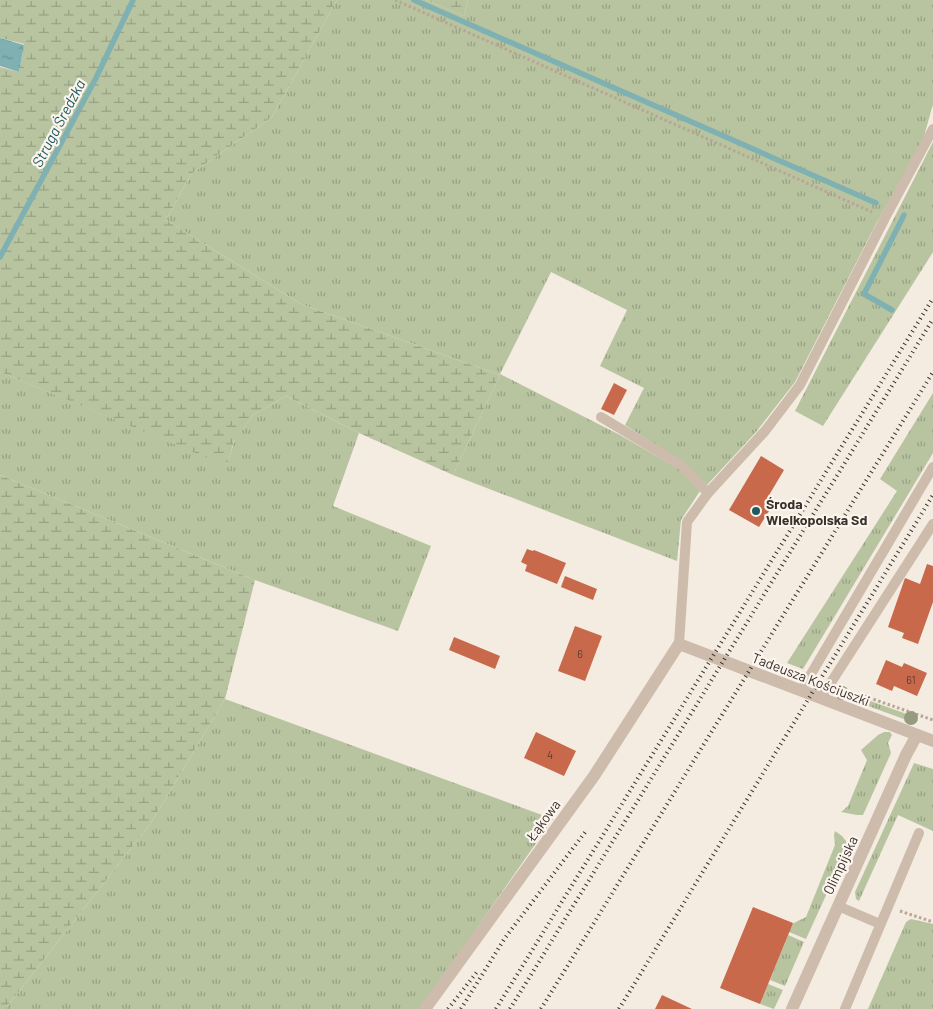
<svg xmlns="http://www.w3.org/2000/svg" width="933" height="1009" viewBox="0 0 933 1009" font-family="Barlow,sans-serif">
<defs>
<pattern id="grass-tufts" width="24" height="20" patternUnits="userSpaceOnUse" patternTransform="scale(1.25)"><rect width="24" height="20" fill="#b8c4a0"/><path d="M3 7l-1-3M5 7V3M7 7l1-3M15 17l-1-3M17 17v-4M19 17l1-3" fill="none" stroke="#97a083"/></pattern>
<pattern id="wetland-marsh" width="20" height="14" patternUnits="userSpaceOnUse" patternTransform="scale(1.25)"><rect width="20" height="14" fill="#b8c4a0"/><path d="M1 5h8M5 5V1M11 12h8M15 12V8" fill="none" stroke="#97a083"/></pattern>
<pattern id="water-ripples" width="26" height="14" patternUnits="userSpaceOnUse" patternTransform="scale(1.25)"><rect width="26" height="14" fill="#7fb0b2"/><path d="M2 4q2-2 4 0t4 0M15 11q2-2 4 0t4 0" fill="none" stroke="#699091"/></pattern>
</defs>
<rect width="100%" height="100%" fill="#f4ebe1"/>
<g fill="url(#grass-tufts)">
<polygon points="337,0 426,0 464,16 468,0 933,0 933,104 923,140 876,224 795,382 756,432 707,485 684,463 625,425 644,388 600,366 627,310 551,272 500,374 620,435 679,469 700,491 681,520 677,561 453,475 500,375 301,304 166,220 191,174 272,117"/>
<polygon points="933,142 933,252 823,426 795,411"/>
<polygon points="0,372 227,465 235,439 253,415 286,396 359,433 333,506 431,546 398,631 255,580 0,475"/>
<polygon points="933,393 933,453 803,669 787,663 897,491 880,479"/>
<polygon points="837,689 915,717 912,722 838,695"/>
<polygon points="225,699 553,819 420,1009 5,1009 151,823"/>
<polygon points="884,732 890,732 892,735 888,743 891,753 863,815 857,815 841,812 848,806 867,760 861,750 878,735"/>
<polygon points="914,763 933,769 933,831 898,815 859,901 856,899 855,892"/>
<polygon points="835,831 842,836 849,845 806,939 789,932 792,924 806,917 835,845 834,835"/>
<polygon points="911,919 933,924 933,1009 868,1009 906,922"/>
<polygon points="788,935 804,942 785,986 770,980"/>
<polygon points="768,984 783,990 774,1009 760,1004"/>
</g>
<g fill="url(#wetland-marsh)">
<polygon points="0,0 337,0 272,117 191,174 166,220 301,304 500,375 453,475 359,433 286,396 253,415 234,441 227,466 0,372 0,67 19,72 24,44 0,38"/>
<polygon points="426,0 468,0 464,16"/>
<polygon points="0,475 255,580 225,699 151,823 5,1009 0,1009"/>
</g>
<polygon fill="url(#water-ripples)" points="0,38 24,45 19,72 0,66"/>
<g fill="none" stroke-linecap="round" stroke-linejoin="round">
<g stroke="#7fb0b2" stroke-width="5.5">
<polyline points="414,0 876,203"/>
<polyline points="0,257 96,78 133,0"/>
<polyline points="892,310 864,294 904,215"/>
</g>
</g>
<g fill="#c8694b">
<polygon points="614,383 627,390 614,415 601,409"/>
<polygon points="761,456 784,470 765,502 772,506 759,527 729,510"/>
<polygon points="527,549 533,551 534,550 566,563 557,584 525,571 527,565 521,562"/>
<polygon points="927,564 933,566 933,602 918,644 902,638 904,633 888,627 905,578 920,584"/>
<polygon points="565,576 597,589 593,600 561,587"/>
<polygon points="575,626 602,636 585,681 558,671"/>
<polygon points="454,637 500,656 495,669 449,650"/>
<polygon points="886,660 902,667 904,663 927,673 917,696 894,686 892,691 876,684"/>
<polygon points="536,732 576,751 564,776 524,758"/>
<polygon points="753,907 793,923 760,1004 720,988"/>
<polygon points="662,995 692,1009 655,1009"/>
</g>
<g fill="none" stroke-linecap="round" stroke-linejoin="round">
<g stroke="#b9a596" stroke-width="3" stroke-dasharray="2.5 2.5" stroke-linecap="butt">
<polyline points="395,0 872,212"/>
<polyline points="864,696 933,720"/>
<polyline points="900,911 933,922"/>
</g>
<g stroke="#cdbbac" stroke-width="10">
<polyline points="601,417 681,465 708,493"/>
<polyline points="679,644 687,522 708,493 765,431 800,385 885,218 933,129"/>
<polyline points="801,691 933,467"/>
<polyline points="821,698 933,524"/>
<polyline points="838,906 880,924"/>
<polyline points="845,1009 919,833"/>
</g>
<g stroke="#cdbbac" stroke-width="12">
<polyline points="425,1009 594,776 679,644 933,741"/>
<polyline points="792,1009 906,755 917,735"/>
</g>
<g stroke="#3b302b" stroke-width="4" stroke-dasharray="1 4" stroke-linecap="butt">
<polyline points="448,1009 477,972"/>
<polyline points="461,1009 505,938 586,831"/>
<polyline points="496,1009 933,298"/>
<polyline points="510,1009 933,319"/>
<polyline points="541,1009 933,372"/>
<polyline points="619,1009 933,495"/>
</g>
</g>
<g fill="#969b7f">
<circle cx="842" cy="693" r="7"/>
<circle cx="911" cy="718" r="7"/>
</g>
<circle fill="#1f5a5e" stroke="#fbf5ee" stroke-width="2" cx="756" cy="511" r="5"/>
<g text-anchor="middle" dominant-baseline="central" stroke-width="4.5" stroke-linejoin="round" paint-order="stroke">
<g font-size="11" fill="#5e3e33">
<text x="580" y="653">6</text>
<text x="911" y="679">61</text>
<text x="550" y="754">4</text>
</g>
<g font-size="14" font-weight="bold" fill="#3b302b" stroke="#fbf5ee" text-anchor="start">
<text x="766" y="503">Środa<tspan x="766" dy="16">Wielkopolska Sd</tspan></text>
</g>
<g font-size="14" fill="#3b302b" stroke="#fbf5ee">
<text transform="translate(811 679) rotate(21)">Tadeusza Kościuszki</text>
<text transform="translate(543 820) rotate(-54)">Łąkowa</text>
<text transform="translate(840 865) rotate(-65)">Olimpijska</text>
</g>
<g font-size="15" font-style="italic" fill="#1f5a5e" stroke="#fbf5ee">
<text transform="translate(58 123) rotate(-62)">Struga Średzka</text>
</g>
</g>
</svg>
